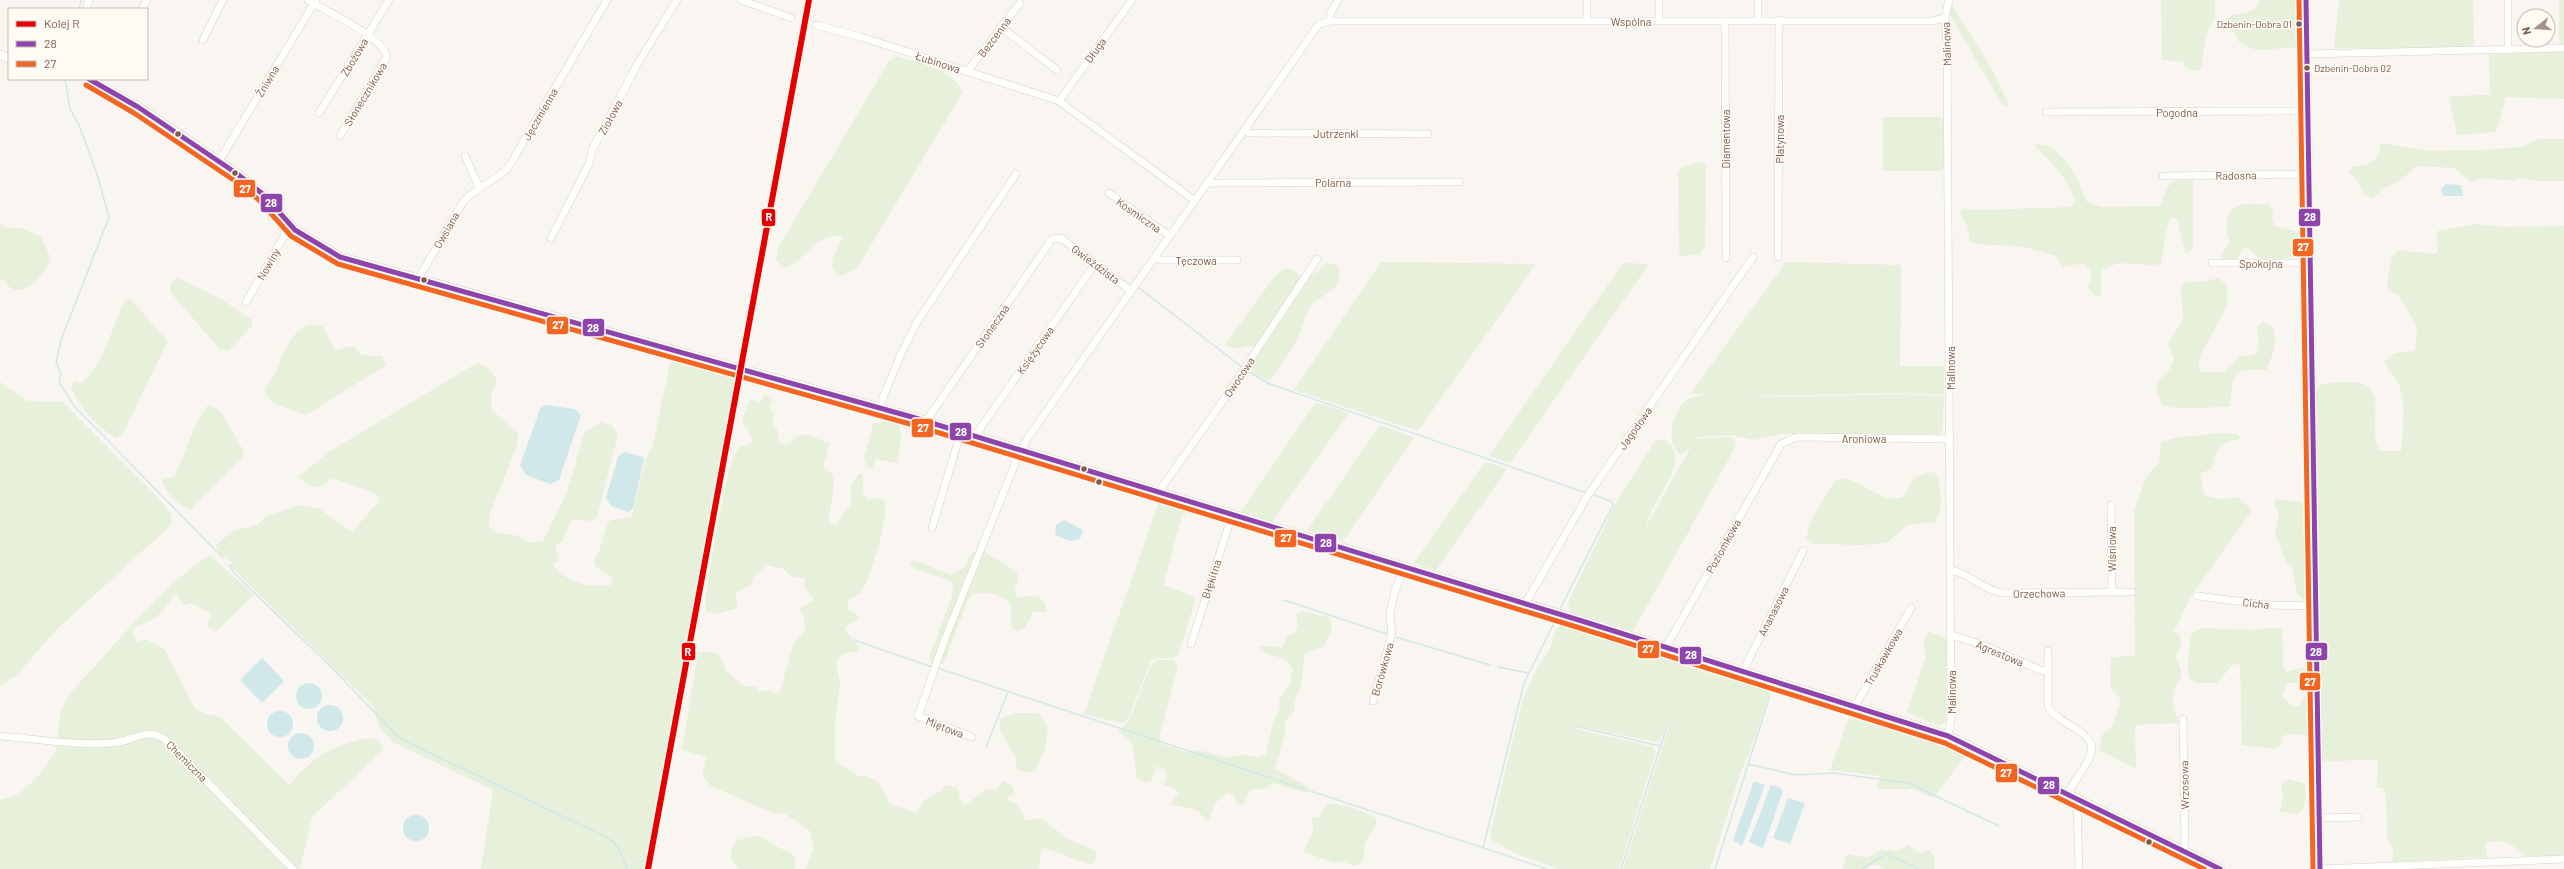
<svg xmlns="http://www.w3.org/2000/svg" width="2564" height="869" viewBox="0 0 2564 869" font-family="Barlow,sans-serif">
<rect width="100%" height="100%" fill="#f9f5f0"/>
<g fill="#e7f0db">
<path d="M2161 0H2215V16L2206 35 2201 69 2193 71 2186 68 2183 62C2176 59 2170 63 2162 59Z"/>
<path d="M2260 0H2302L2304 63 2300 64 2297 50 2292 47C2269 48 2259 56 2238 41L2236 34 2228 29 2226 19C2237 9 2251 20 2260 0Z"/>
<polygon points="2339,0 2473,0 2474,50 2334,48"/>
<polygon points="2559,0 2564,0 2564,99 2506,97 2496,132 2457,135 2449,96 2490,95 2489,55 2559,51"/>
<polygon points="1952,5 1993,71 2009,106 2003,106 1950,15"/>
<path d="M896 56C920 63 950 68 963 92L856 270 839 276 832 268 833 257 843 236C816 232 807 259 786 268L776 261 778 248 889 61Z"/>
<polygon points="1883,117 1941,117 1944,120 1944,167 1941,171 1883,171"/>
<path d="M2538 139H2564V181H2536L2521 178 2513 181 2482 178 2471 182 2454 168 2416 166 2400 181 2388 186 2372 198 2364 195 2357 180 2349 172 2353 166C2370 167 2379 160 2381 143L2428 151 2483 150 2521 147Z"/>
<path d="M2034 145C2039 145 2046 144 2050 147 2067 157 2080 182 2086 201L2101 207 2161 206C2167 185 2168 178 2193 180V248L2186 254 2177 218 2171 217 2167 227 2161 263 2156 265 2118 263 2102 270C2099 278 2103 286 2101 295L2096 297 2087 286C2094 278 2091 269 2084 263L2063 267 2056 256C2043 252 2030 248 2016 246 2000 244 1987 247 1970 242L1967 225 1959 212 1964 209 1979 210 2071 207 2075 200C2066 177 2051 161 2034 145Z"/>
<polygon points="1700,162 1705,163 1706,169 1705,246 1700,254 1682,256 1679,253 1678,172 1681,168"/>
<path d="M2269 204 2274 212 2272 217 2274 225C2287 233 2305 225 2306 249 2299 257 2268 264 2258 257 2254 254 2251 250 2246 247L2241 250 2238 259 2229 261 2222 259 2223 252 2230 242C2227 236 2226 230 2227 223 2229 199 2251 205 2269 204Z"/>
<path d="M0 223 6 228H21L41 237 51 259C43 276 20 307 3 279L0 280Z"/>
<path d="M2477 224 2504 227 2564 226V856H2524C2512 844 2502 836 2485 844L2487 857 2392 862 2394 852 2387 837 2386 795 2383 788H2377L2378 760 2321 761 2316 393 2320 385C2331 382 2340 382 2351 382 2393 383 2365 426 2380 451H2401C2403 426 2410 387 2388 370L2385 361 2394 353 2415 351 2417 326 2399 296 2389 290 2387 284 2392 256 2399 250 2435 254 2438 251 2437 231Z"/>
<polygon points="1381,262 1536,264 1418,431 1294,390"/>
<polygon points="1786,262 1901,265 1900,366 1944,366 1944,395 1899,393 1776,396 1690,394"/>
<path d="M1327 263 1339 266C1344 293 1320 293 1309 308 1304 316 1303 328 1298 337 1292 351 1281 364 1272 378L1268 380 1252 373V365L1259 353 1257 347 1249 346 1238 349 1226 346 1227 342 1274 277 1286 268 1295 271 1301 277 1309 278Z"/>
<polygon points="1623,263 1649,264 1510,463 1489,456"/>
<polygon points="178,278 221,299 252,320 252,326 228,351 220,349 170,292 171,283"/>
<path d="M2218 278 2227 285V306L2200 356 2198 368 2203 372H2223L2242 355 2250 356 2257 353 2259 345 2257 327 2263 322 2272 326C2278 341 2273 356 2266 370 2230 367 2233 375 2230 407L2177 408 2163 406 2157 394V382L2170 369 2174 359 2168 344 2183 320 2181 289 2185 282H2202Z"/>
<path d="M130 299 168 341 122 435 116 438C99 428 77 406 71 386L74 381 82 383C105 362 112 327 125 300Z"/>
<path d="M309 325 322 326 335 350 353 346 362 355 382 356 386 365 306 415 275 404 265 394C266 380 273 380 277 369 283 353 292 330 309 325Z"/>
<path d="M672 354 737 373 645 869H481L493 790 393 742 378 725 373 706 236 572 229 565 233 563 219 553 216 545 233 531 257 525 267 516 299 505 319 509 352 532 380 500 377 494 332 478 322 487 310 486 298 477 332 450 477 363 487 367 497 380 491 396 492 410 518 433V443L489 516V527L495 532 518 536 531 543 543 541 567 492 584 433 601 422 613 426 618 435 597 517 590 521 572 519 562 542 555 545 559 559 553 565C568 584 588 587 611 585L613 578 595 566 594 560C603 548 602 533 610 520L632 517 646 456 652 449Z"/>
<polygon points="0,382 28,401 63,402 160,500 171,514 172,524 55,631 17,675 0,686"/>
<path d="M765 394 773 399 769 408 774 414 772 421 778 432 779 443 788 444C792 442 794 437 798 436 809 432 820 442 830 443L823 467C826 469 831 472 832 475 839 489 824 516 831 525L836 524 851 504V485L859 474H863V492L868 500 879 498 885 501C888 518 871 579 861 592 857 596 852 597 848 601V610L857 614 858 619 846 626 845 630 859 647 858 651 843 654 838 658 836 665 840 682 835 723V756L837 762 858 776H867L879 783 890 804 917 813 923 801 942 790 944 785 958 788 960 798 965 805 987 789 995 790 1003 781 1011 784 1014 789V793L1008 797V800L1018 805 1025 820 1042 819 1068 839 1094 850 1097 854 1096 861 1091 865 1042 847C1039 854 1041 861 1039 869H806L814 848 810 831 784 813 775 814 711 786 702 775 706 757 682 750 698 652C718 651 721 653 725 670L744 686 757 687 760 692 769 690 777 695 780 691 793 645 805 629 804 616 799 609 814 600 805 588V578L792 577 783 569 767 565 753 578 752 584 735 594 738 608 715 614 706 612V594C711 566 725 464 739 447L748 445 752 442 748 429 742 422 749 401 752 400 760 403Z"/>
<path d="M1706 394 1776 397 1900 394 1944 396 1942 434H1781L1753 440 1733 435 1697 437 1686 452 1681 455C1665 443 1672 416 1683 403 1688 397 1699 396 1706 394Z"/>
<polygon points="1316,402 1349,413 1272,522 1240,513"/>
<path d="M208 405 221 412 243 450 242 458 190 510C178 505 164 492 162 480L175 476 197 422Z"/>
<polygon points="895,419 899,422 901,438 897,463 876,459 872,469 867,466 864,458 873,424"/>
<polygon points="1380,425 1414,438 1343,541 1307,531"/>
<path d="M2225 433 2236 434 2240 438C2235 442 2233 440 2228 442 2218 444 2212 460 2213 468L2200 474 2204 495 2222 500 2237 497 2252 510 2190 598 2177 626 2172 631 2180 634 2181 644 2176 658C2188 681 2175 678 2173 696 2172 706 2175 714 2180 723L2135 725 2136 769 2099 750 2102 735 2112 727 2121 700 2110 686 2111 657 2135 656 2134 512 2146 477 2159 463 2161 442 2178 437Z"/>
<path d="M1732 437 1735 439 1736 444 1725 466 1633 631 1570 612 1568 603 1615 504 1655 441 1664 439C1696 463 1649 499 1646 527L1694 441 1697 439Z"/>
<polygon points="1485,462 1507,469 1436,570 1414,563"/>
<path d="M1933 472 1938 476C1940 491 1944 509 1935 522L1907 525 1888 542 1865 545 1812 544 1806 538 1812 519 1835 480C1859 473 1875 502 1899 498 1914 495 1902 475 1933 472Z"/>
<polygon points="1160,499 1196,510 1195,515 1183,512 1163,585 1195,597 1195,602 1177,658 1156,658 1150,662 1128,719 1122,723 1084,714"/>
<polygon points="2278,499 2301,502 2308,507 2311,599 2303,600 2297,593 2292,568 2286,562 2275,534 2279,516 2274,501"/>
<path d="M979 548C985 550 987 554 992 557 1002 562 1009 566 1017 573L1018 581 1014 588 1016 597 1037 596 1045 603 1047 613 1034 611 1025 627 1017 632C1007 626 1012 614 1011 604 1001 594 985 590 972 594L968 600 944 663 939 665 930 662V655L952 596 953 582 911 567 910 563 914 560 951 575 965 567 968 558Z"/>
<path d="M210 555 254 595 215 632 207 626 211 614 192 603 185 605 175 593C164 612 157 620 136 626L132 633 137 642 146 639 165 650 195 709 207 714 220 717 289 785C310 762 321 751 352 742 362 739 368 737 379 740L383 750 312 817 300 869H0V800L18 795 40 774 56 751 61 710 71 692C113 649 159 587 210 555Z"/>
<path d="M1305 611 1330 618 1332 631 1323 647 1305 653 1301 685 1295 700 1294 711 1285 721V733L1275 769 1309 787 1307 793 1273 783 1267 788 1250 790 1243 805 1237 804 1234 795 1228 793 1215 803 1208 822 1197 810 1170 804 1178 794 1176 789 1164 785 1167 775 1164 769 1156 766 1152 780 1147 783 1137 779 1133 747 1128 739 1119 732 1130 718 1150 667 1157 660H1173L1178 666 1159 737 1162 744 1189 753 1198 750 1226 757 1242 755 1259 757 1266 754 1273 722 1280 709 1279 700 1290 684 1293 668C1283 653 1268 658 1259 648L1260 645 1282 648 1288 635 1294 633 1298 628 1296 614Z"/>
<polygon points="1563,624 1768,687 1770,691 1749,754 1741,771 1710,869 1623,869 1669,726 1667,724 1660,740 1656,742 1574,725 1576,729 1653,747 1656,752 1619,869 1558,869 1515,853 1492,840 1490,835 1523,698 1536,670 1551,647 1556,629"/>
<path d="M2203 628 2250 630 2274 628 2282 630 2283 665 2286 672 2301 668 2310 669V681L2307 687 2295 683H2287L2282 696 2293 707 2300 705 2304 695 2311 696 2312 734C2304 738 2293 731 2283 736L2281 745 2275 749 2242 745 2240 664 2232 665 2217 683H2196L2189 678C2186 663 2190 650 2191 634Z"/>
<polygon points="1928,631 1947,639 1946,721 1938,726 1907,712 1926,656 1923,645"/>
<polygon points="1854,712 1964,750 1966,755 1935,796 1931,797 1914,789 1877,789 1880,776 1830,770 1850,714"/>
<path d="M1016 713H1038L1048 728C1046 744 1044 764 1029 773L1016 769V758L1000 731V719Z"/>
<polygon points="2288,779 2305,784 2306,798 2302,811 2297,814 2280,812 2283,796 2281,785"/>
<polygon points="1332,803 1357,809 1376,818 1376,825 1364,844 1364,857 1361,863 1355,866 1341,861 1335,863 1303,852 1314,830 1311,820 1314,817 1318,818 1326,805"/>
<path d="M754 836C764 837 767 841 776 846 787 852 799 853 795 869H739L731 859 732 846 738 840Z"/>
<path d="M1908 845 1919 853 1929 850 1934 856V869H1885L1875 864 1866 869H1843L1846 856 1849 854C1863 857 1868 861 1880 850L1897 851Z"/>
</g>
<g fill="#d0e8ea">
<polygon points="2446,184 2461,185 2463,196 2443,196 2441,189"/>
<polygon points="545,405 575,409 581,415 559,480 550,484 526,475 520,465 541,407"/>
<polygon points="624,452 643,457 644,459 633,509 628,512 611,506 606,498 618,457"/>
<polygon points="1064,520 1083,530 1080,539 1070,541 1055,535 1056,525"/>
<polygon points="262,658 284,681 262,703 240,680"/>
<circle cx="309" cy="696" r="13"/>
<circle cx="330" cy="718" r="13"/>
<circle cx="280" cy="724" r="13"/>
<circle cx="301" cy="746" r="13"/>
<polygon points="1754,781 1765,785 1742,846 1733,840"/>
<polygon points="1771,785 1781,788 1783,791 1763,848 1749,842"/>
<polygon points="1788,798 1805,803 1790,844 1773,838"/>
<circle cx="416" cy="828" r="13"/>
</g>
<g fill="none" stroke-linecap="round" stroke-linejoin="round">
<g stroke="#d0e8ea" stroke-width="1.5">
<polyline points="79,9 81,0"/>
<polyline points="65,79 70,109 79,125 97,174 109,217 61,340 56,363 61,373 59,382 74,406 223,558"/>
<polyline points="1139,288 1242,367"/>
<polyline points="1247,371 1270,384 1587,493"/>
<polyline points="229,565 234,573 334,670 399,738 610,839 619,848 627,869"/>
<polyline points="1284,600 1387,634"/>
<polyline points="1560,609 1613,505 1611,501 1591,494"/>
<polyline points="1396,637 1490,665"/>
<polyline points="854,640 932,667"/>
<polyline points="1498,667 1528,673"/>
<polyline points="937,668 1547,869"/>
<polyline points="1575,726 1660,746"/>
<polyline points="986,747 1008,692"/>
<polyline points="1748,764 1796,775 1834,773 1908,783 1999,826"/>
<polyline points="1483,848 1524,683 1556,619"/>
<polyline points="1621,869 1667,726"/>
<polyline points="1715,869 1770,695"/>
<polyline points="1862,869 1886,854 1918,869"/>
</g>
<defs>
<g id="minor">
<path d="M308 0C327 12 382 36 387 57L340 136"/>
<polyline points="741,0 791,18"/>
<polyline points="1659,0 1659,21"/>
<polyline points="1758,0 1758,20"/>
<polyline points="2306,0 2320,869"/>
<polyline points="2508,0 2508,49"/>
<polyline points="86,9 89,0"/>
<polyline points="142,9 147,0"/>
<polyline points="1587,20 1587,0"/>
<polyline points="1330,21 1330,14 1338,0"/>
<polyline points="1725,21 1726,258"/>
<polyline points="816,25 861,37 1059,101 1194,200"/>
<polyline points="1001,27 1057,70"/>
<polyline points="203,40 223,0"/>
<polyline points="2307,54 2564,48"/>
<polyline points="967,72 1020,3"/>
<polyline points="1059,101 1132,0"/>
<polyline points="2046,112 2308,111"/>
<polyline points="319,113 389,0"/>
<polyline points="1245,130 1249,133 1428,134"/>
<polyline points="465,156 479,187"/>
<polyline points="219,161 316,0"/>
<polyline points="2163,176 2308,174"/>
<polyline points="1207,183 1459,182"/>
<polyline points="1109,193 1170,236"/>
<polyline points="551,238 589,164 592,150 638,63 677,0"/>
<polyline points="1155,257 1160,260 1237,260"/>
<polyline points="1778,257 1779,20"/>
<polyline points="2212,263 2309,263"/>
<path d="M418 279 463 202C476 187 494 182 508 168L607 0"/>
<polyline points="246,302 290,226"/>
<polyline points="879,407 901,354 917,322 1016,174"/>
<polyline points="926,421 1052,239 1061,238 1131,291"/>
<polyline points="975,436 1095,264"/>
<polyline points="1160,493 1162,487 1227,395 1317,259"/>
<polyline points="2111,505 2112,592"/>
<polyline points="932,528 961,432"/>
<path d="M1951 570C1969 573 1983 590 2002 593L2132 592"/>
<polyline points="2197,596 2269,605 2315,606"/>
<polyline points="1525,604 1588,495 1753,257"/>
<polyline points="1951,635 1983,645 2040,670 2048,671"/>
<polyline points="1191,644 1232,515"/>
<polyline points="1666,647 1781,444 1797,437 1950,439"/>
<path d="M2048 651V706C2056 724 2098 732 2091 753 2087 768 2073 780 2068 794"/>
<polyline points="1743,671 1803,551"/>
<polyline points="1373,701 1392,634 1390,614 1395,590 1405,567"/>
<polyline points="1855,706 1911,608"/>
<path d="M0 736C37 739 76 746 113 743 134 741 145 727 165 739L293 869"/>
<polyline points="1948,736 1951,720 1947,43 1945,18 1949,0"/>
<polyline points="972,737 918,716 945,639 1020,451 1029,436 1319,24 1330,21 1932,21 1945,18"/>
<polyline points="2319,818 2358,817"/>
<polyline points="2183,850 2185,843 2183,719"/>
<polyline points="2079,869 2077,805 2079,800"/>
<polyline points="2320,869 2564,859"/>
</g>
<g id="tertiary">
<polyline points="0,55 9,58"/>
<polyline points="89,79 138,107 236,173 264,195 295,230 340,257 912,417 1582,621 1948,736 2220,869"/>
</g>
</defs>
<use href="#minor" stroke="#d7d1cb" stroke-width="8"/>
<use href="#tertiary" stroke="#d7d1cb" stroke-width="10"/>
<use href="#minor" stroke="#fefefd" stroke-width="7"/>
<use href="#tertiary" stroke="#fefefd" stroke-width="9"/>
<defs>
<g id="bus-1">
<polyline points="2306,0 2320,869"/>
<polyline points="89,79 138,107 236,173 264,195 295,230 340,257 912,417 1582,621 1948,736 2220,869"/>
</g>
<g id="bus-2">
<polyline points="2299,0 2313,869"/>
<polyline points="86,85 134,113 232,179 259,200 291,236 338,264 910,424 1580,628 1945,743 2204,869"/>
</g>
</defs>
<use href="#bus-1" stroke="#fffaf3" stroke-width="8"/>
<use href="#bus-2" stroke="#fffaf3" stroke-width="8"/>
<use href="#bus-1" stroke="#8e44ad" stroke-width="5"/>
<use href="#bus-2" stroke="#f26522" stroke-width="5"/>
<defs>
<polyline id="rail-1" points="648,869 809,0"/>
</defs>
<use href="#rail-1" stroke="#fffaf3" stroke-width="9"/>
<use href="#rail-1" stroke="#e50000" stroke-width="6"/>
</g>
<g fill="#7a5c4d" stroke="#fffaf3" stroke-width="1.5">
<circle cx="2299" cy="24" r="3.5"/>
<circle cx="2307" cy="68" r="3.5"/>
<circle cx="178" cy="134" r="3.5"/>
<circle cx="235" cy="173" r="3.5"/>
<circle cx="424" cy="280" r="3.5"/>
<circle cx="1084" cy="469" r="3.5"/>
<circle cx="1099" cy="482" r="3.5"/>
<circle cx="2149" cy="842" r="3.5"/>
</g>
<g text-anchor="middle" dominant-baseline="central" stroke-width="3" stroke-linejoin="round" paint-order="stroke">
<g font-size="10" fill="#7a5c4d" stroke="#fffaf3" text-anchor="end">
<text x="2292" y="24">Dzbenin-Dobra 01</text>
<text x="2314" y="68" text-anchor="start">Dzbenin-Dobra 02</text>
</g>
<g font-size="11" fill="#7a5c4d" stroke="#fffaf3">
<text x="1631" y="21">Wspólna</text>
<text transform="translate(994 37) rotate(-53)">Bezcenna</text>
<text transform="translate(1946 44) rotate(-92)">Malinowa</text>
<text transform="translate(1095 50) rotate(-54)">Długa</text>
<text transform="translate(354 57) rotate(-59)">Zbożowa</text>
<text transform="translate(938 62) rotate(18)">Łubinowa</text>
<text transform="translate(267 81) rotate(-59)">Żniwna</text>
<text transform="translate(365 94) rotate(-59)">Słonecznikowa</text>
<text x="2177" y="112">Pogodna</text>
<text transform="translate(540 114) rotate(-60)">Jęczmienna</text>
<text transform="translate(610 117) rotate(-62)">Ziołowa</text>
<text x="1336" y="133">Jutrzenki</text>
<text transform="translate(1725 139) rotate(-90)">Diamentowa</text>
<text transform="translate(1779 139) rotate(-90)">Platynowa</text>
<text transform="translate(2236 175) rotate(-1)">Radosna</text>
<text x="1333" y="182">Polarna</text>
<text transform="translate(1139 215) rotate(35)">Kosmiczna</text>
<text transform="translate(446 230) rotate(-60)">Owsiana</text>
<text x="1196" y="260">Tęczowa</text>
<text x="2261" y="263">Spokojna</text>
<text transform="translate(268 264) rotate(-60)">Nowiny</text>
<text transform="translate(1096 264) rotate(37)">Gwieździsta</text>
<text transform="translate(992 326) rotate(-55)">Słoneczna</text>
<text transform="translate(1035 350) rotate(-55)">Księżycowa</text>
<text transform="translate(1950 368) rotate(-90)">Malinowa</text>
<text transform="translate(1239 377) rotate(-56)">Owocowa</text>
<text transform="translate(1635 428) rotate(-55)">Jagodowa</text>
<text x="1864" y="438">Aroniowa</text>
<text transform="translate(1723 546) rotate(-61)">Poziomkowa</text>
<text transform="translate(2111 549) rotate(-90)">Wiśniowa</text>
<text transform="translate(1211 579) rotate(-72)">Błękitna</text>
<text transform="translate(2039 593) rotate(-1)">Orzechowa</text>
<text transform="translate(2256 603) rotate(6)">Cicha</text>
<text transform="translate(1773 611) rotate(-63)">Ananasowa</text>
<text transform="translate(2000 653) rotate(23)">Agrestowa</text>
<text transform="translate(1883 657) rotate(-60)">Truskawkowa</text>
<text transform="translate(1382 669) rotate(-74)">Borówkowa</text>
<text transform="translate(1951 692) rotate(-90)">Malinowa</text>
<text transform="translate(945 727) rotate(21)">Miętowa</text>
<text transform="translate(187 761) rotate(45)">Chemiczna</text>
<text transform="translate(2184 785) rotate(-91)">Wrzosowa</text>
</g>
</g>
<g stroke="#fffaf3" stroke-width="1.5">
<rect x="233" y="179" width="23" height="19" rx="4" fill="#f26522"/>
<rect x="260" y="193" width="23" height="20" rx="4" fill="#8e44ad"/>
<rect x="761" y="208" width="15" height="19" rx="4" fill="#e50000"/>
<rect x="2298" y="208" width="23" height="19" rx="4" fill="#8e44ad"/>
<rect x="2292" y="238" width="22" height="19" rx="4" fill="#f26522"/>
<rect x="546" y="316" width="23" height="19" rx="4" fill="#f26522"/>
<rect x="582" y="318" width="23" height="19" rx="4" fill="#8e44ad"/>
<rect x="911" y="418" width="23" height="20" rx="4" fill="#f26522"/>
<rect x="949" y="422" width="23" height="19" rx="4" fill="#8e44ad"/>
<rect x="1274" y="529" width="23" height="19" rx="4" fill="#f26522"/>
<rect x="1314" y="533" width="23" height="20" rx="4" fill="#8e44ad"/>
<rect x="1637" y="640" width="23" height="19" rx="4" fill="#f26522"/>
<rect x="681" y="642" width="15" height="19" rx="4" fill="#e50000"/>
<rect x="2305" y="642" width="23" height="19" rx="4" fill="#8e44ad"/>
<rect x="1679" y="646" width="23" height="19" rx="4" fill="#8e44ad"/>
<rect x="2299" y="672" width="22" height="19" rx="4" fill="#f26522"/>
<rect x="1995" y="763" width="23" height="20" rx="4" fill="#f26522"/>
<rect x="2037" y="776" width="23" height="19" rx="4" fill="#8e44ad"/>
</g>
<g font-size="11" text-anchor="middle" font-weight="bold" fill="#fff">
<text x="245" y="193">27</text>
<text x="271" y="207">28</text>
<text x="769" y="221">R</text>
<text x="2310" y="221">28</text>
<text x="2303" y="251">27</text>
<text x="558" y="329">27</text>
<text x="593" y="332">28</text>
<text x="923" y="432">27</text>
<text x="961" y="436">28</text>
<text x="1286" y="542">27</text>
<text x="1326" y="547">28</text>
<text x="1648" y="653">27</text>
<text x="688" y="656">R</text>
<text x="2316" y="656">28</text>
<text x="1691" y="659">28</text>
<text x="2310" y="686">27</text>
<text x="2006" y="777">27</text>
<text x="2049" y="789">28</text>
</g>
<rect x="8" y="8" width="140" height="72" fill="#fffaf3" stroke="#cabbb1"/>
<rect x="16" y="21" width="20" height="6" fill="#e50000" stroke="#cabbb1"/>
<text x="44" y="28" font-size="12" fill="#7a5c4d">Kolej R</text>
<rect x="16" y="41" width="20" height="6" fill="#8e44ad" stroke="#cabbb1"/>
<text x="44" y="48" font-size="12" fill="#7a5c4d">28</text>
<rect x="16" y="61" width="20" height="6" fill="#f26522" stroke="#cabbb1"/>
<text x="44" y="68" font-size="12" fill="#7a5c4d">27</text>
<g transform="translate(2536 28) rotate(253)"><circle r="19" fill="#fffaf3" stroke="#cabbb1"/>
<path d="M0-3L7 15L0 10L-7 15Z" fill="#a69286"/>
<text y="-6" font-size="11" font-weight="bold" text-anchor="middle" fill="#7a5c4d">N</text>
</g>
</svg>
